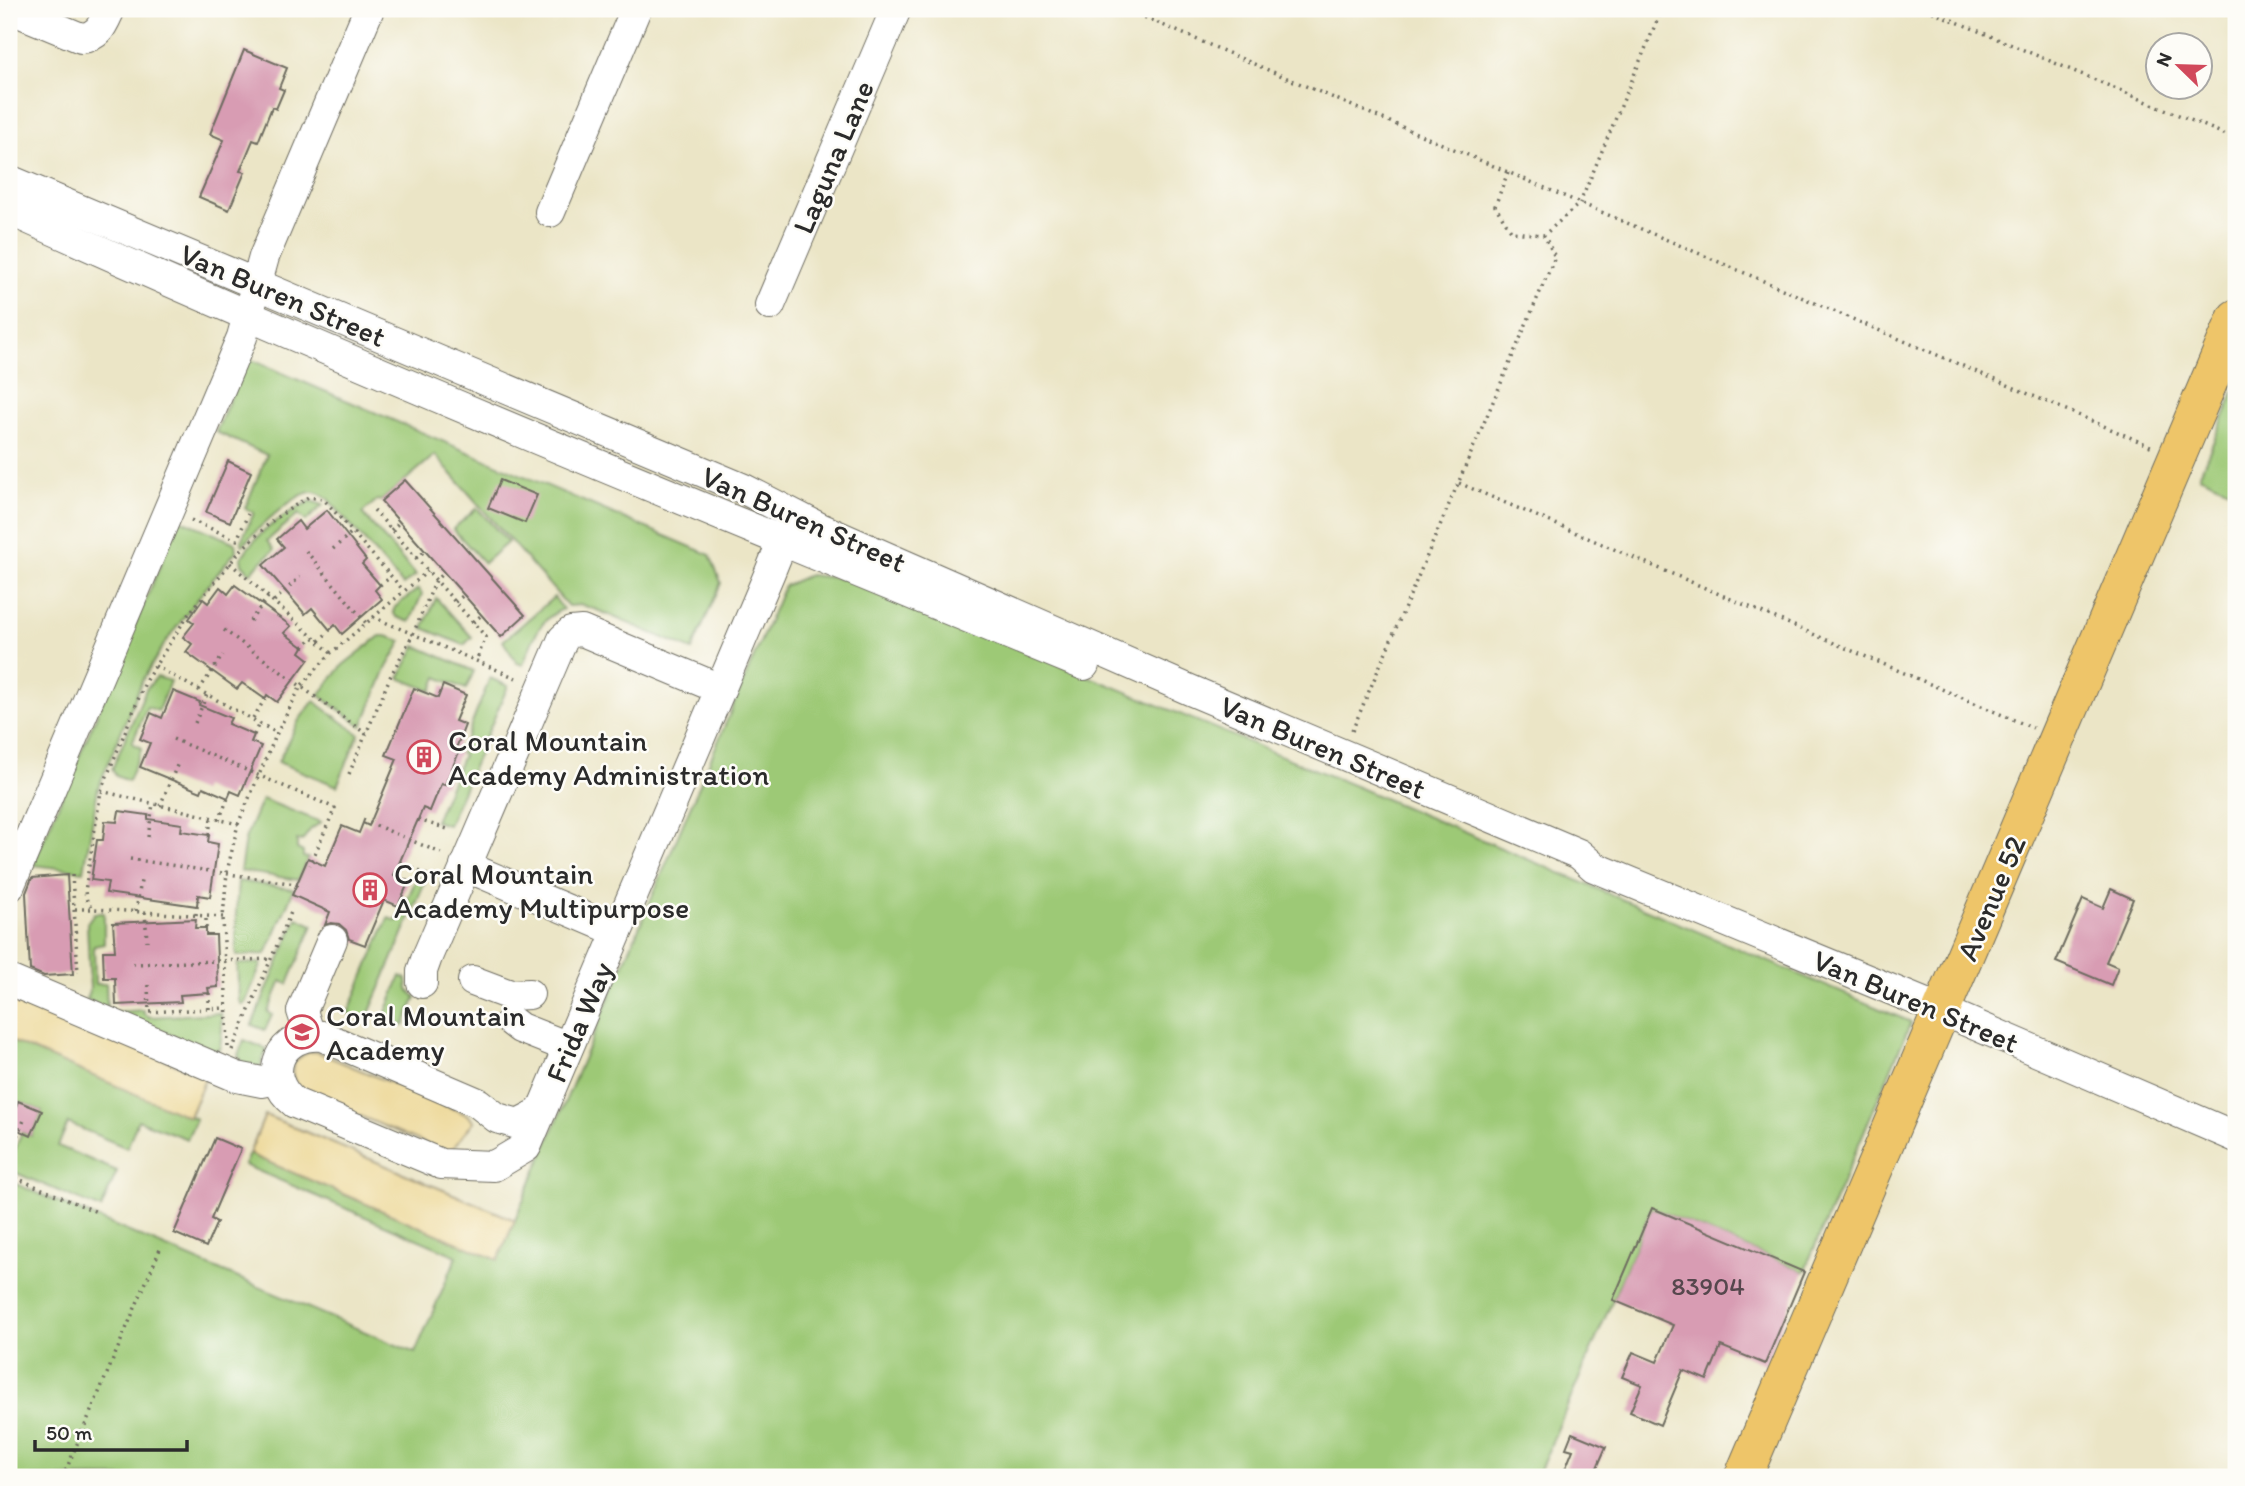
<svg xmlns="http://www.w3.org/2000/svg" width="2245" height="1486" viewBox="0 0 2245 1486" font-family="Itim,sans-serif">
<rect width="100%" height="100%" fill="#fdfcf7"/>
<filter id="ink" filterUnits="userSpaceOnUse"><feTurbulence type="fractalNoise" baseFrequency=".0143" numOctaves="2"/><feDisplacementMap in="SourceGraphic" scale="14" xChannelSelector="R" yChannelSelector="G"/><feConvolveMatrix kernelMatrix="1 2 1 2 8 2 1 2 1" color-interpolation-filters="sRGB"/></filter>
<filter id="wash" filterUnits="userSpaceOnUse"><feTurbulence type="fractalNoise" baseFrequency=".00686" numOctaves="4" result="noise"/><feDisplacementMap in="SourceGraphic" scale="28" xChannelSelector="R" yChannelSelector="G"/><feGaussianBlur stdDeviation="1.57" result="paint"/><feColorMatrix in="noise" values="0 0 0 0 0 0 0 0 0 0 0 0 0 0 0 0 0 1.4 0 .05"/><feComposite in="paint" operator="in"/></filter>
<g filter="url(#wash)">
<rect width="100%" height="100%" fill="#ebe5c6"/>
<g fill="#9dc976" stroke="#647a50" stroke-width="2">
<path d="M247 358 710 555 721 583 692 650 597 610 582 605 568 606 435 455 381 501 377 500 362 513 416 575 403 585 327 498C322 495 317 491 311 492 292 495 256 530 243 545L241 541 254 513 245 508 267 455 216 432Z"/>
<polygon points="2236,388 2236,492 2199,476"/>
<path d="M311 501 323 505 306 521 298 514 267 541 274 550 250 573 242 564 241 558C257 532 284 514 311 501Z"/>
<polygon points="477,508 508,542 484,563 453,529"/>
<polygon points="180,519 235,543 236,551 204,590 165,643 142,681 98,788 84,871 33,865"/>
<polygon points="809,575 855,580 1362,789 1911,1022 1804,1272 1652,1208 1537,1477 9,1477 9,1181 415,1353 457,1256 244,1165 249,1154 498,1260 784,586"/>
<polygon points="418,589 422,594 410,622 396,617 393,612 395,607"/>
<path d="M554 597 563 609C538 619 532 642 523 665L517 663 503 641Z"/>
<polygon points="436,598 472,637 464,645 423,628"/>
<polygon points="380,636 386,636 402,641 387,667 362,726 319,695 343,665"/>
<polygon points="416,646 474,671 466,689 437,677 432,691 399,678"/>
<polygon points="157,677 170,681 158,711 147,707 132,743 142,748 128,781 116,776 112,769 146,689"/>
<polygon points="490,678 508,686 448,825 435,821 463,755 460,753"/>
<polygon points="314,701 359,734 337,786 278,762 299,720"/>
<polygon points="262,799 321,822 310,830 302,841 297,840 297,849 303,852 303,857 308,858 298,880 240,871 245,839"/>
<polygon points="417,877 426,880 366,1021 348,1013 388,918 398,921"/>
<polygon points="238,881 294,889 266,954 236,956 236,913"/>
<polygon points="94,913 104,913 104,944 94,946 95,984 106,984 107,1008 86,999 90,988 87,923"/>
<polygon points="297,918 313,925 288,984 281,981 268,1012 272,1015 265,1030 252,1025"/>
<polygon points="262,963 245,1003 242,1005 239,1001 237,964"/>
<polygon points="401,976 407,979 408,990 416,997 404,1026 384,1017"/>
<polygon points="143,1010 144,1014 150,1017 221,1013 222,1030 220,1048 212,1052 115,1012"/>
<polygon points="9,1040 196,1119 187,1139 138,1120 127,1148 68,1123 58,1146 117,1171 101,1209 9,1170 9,1165 22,1132 31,1136 42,1111 18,1101 9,1122"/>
<polygon points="244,1040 267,1049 260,1067 243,1064 238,1055"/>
</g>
<g fill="#eeda9e" stroke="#8c8264" stroke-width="2">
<polygon points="9,993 206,1077 189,1117 9,1040"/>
<path d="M309 1052H317L468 1115 474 1121 451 1151 441 1150 300 1091C289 1074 288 1061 309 1052Z"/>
<polygon points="265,1115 515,1220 498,1260 249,1154"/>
</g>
<g id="blocks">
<g fill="#d89cb3">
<polygon points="244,50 287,68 279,88 284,90 276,109 272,107 258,142 253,140 240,171 245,172 229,210 199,197 224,140 210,134"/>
<polygon points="228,461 251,472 230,522 206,512"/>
<polygon points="405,480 525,615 501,637 381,501"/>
<polygon points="500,480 537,495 525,523 488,508"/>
<polygon points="327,510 366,560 362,564 380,585 375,590 382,599 342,634 335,625 330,630 312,608 305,614 263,565 284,547 277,539 298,521 304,529"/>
<polygon points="235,585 291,626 284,633 303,647 300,652 309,659 277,702 267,695 265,699 242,683 237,689 186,652 192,644 183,637 194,623 189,619 203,599 208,603 220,587 228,594"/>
<polygon points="443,685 466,695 455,721 465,725 455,751 459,752 445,785 441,784 430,811 423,808 394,875 409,881 398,906 384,900 365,945 349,939 346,930 339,924 331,923 325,925 330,912 292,895 308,858 325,866 342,826 359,833 363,823 369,826 397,759 386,755 414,688 438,698"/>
<polygon points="173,691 200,702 199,705 231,718 228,724 254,735 251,742 261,746 240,795 231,791 228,798 203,787 201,792 140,767 150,743 140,739 151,713 162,718"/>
<polygon points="119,811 148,815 148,819 182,824 181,831 209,835 208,842 218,844 210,897 198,895 197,906 106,893 108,882 91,880 97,840 103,840 105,821 117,822"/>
<polygon points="67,875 73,974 44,976 30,970 26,893 32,878"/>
<polygon points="2111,889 2133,899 2106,962 2118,967 2111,985 2056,962 2083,899 2103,908"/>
<polygon points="196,919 195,928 206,928 206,935 216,935 218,987 208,988 209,993 180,995 181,1002 116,1005 115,978 104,978 103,951 115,951 113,923"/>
<polygon points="18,1101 42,1111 31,1136 9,1126"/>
<polygon points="215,1138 241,1149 211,1219 217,1222 206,1247 174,1233"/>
<polygon points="1652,1208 1804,1272 1765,1364 1721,1346 1707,1380 1683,1370 1660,1425 1630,1412 1642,1385 1622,1377 1633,1352 1657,1362 1673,1325 1613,1300"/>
<polygon points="1572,1433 1606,1447 1593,1477 1562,1477 1573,1450 1566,1448"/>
</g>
</g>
</g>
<g filter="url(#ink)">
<use href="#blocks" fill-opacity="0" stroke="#6e6c61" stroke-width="2"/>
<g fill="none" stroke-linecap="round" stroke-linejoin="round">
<defs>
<g id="minor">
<path d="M11 9 81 38C99 37 103 24 110 9"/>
<polyline points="9,180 744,489 822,529 1190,690 1579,854 1594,867 1943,1011 2236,1137"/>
<path d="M9 210C363 370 724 517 1084 665"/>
<polyline points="550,212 636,9"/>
<polyline points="770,305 896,9"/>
<polyline points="465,866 617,931"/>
<polyline points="9,887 242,337 264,257 369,9"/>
<polyline points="9,980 237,1077 262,1082 277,1079"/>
<polyline points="473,981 510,995 529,994"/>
<polyline points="422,983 422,971 427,957 563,639 571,632 582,631 720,689"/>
<polyline points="511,1021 520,1028 568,1047"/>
<polyline points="310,1035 302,1011 332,940"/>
<path d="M541 1112 518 1124 497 1118 478 1103 322 1036C280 1032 260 1076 295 1103L441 1164 494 1166 526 1147 770 572 789 525"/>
</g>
<polyline id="major" points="1743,1477 2236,318"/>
</defs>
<use href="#minor" stroke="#6e6c61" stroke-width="32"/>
<use href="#major" stroke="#6e6c61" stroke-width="39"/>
<g stroke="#6e6c61" stroke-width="3.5" stroke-dasharray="2 5" stroke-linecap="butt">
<polyline points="1125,9 2153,447"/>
<polyline points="1926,9 2236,139"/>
<polyline points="1508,172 1495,206 1512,232 1544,235 1580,203 1662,9"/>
<polyline points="1459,483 2033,728"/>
<polyline points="374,510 486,637 476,661"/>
<polyline points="191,520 237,540 248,514"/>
<polyline points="391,530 400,522"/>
<polyline points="333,549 352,532"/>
<polyline points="306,551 366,623"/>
<polyline points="416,558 425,551"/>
<polyline points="230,563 331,653"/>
<polyline points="380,585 391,577"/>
<polyline points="274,601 300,577"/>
<polyline points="455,602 464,595"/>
<polyline points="373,617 516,678"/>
<polyline points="250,621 268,597"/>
<polyline points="473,622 482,615"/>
<polyline points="224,630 366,734"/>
<polyline points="319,641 330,630"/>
<polyline points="303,647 313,637"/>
<polyline points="155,666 277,733"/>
<polyline points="199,690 223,655"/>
<polyline points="253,718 265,699"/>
<polyline points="195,723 207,694"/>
<polyline points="1352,731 1555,257 1544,235"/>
<polyline points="254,735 259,723"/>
<polyline points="173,739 335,808 310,865"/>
<polyline points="349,774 391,675 413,634 436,580 444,572"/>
<polyline points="101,791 238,824"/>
<polyline points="160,806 178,763"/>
<polyline points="219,820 228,798"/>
<polyline points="363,820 441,853"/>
<polyline points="418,820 451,830"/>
<polyline points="209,835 211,818"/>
<polyline points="148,837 153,804"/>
<polyline points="130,859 302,885"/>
<polyline points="400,862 431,877"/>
<polyline points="72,875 78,973"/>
<polyline points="75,909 92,909"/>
<polyline points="136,911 141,881"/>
<polyline points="145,912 147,941"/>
<polyline points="196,915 198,900"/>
<path d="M223 917 94 909C87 904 86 899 85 891L101 791 146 680 188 615 241 550 273 520 308 497 323 499 328 504 404 591"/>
<polyline points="206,928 206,916"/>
<polyline points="133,964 271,959"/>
<polyline points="148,985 149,1012 226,1008"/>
<polyline points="209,993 209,1009"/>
<polyline points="228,1047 223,917 227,872 238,824 277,733 301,686 331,653 428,571"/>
<polyline points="232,1050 292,910"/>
<polyline points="9,1155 25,1118"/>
<polyline points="9,1175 99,1213"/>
<polyline points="63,1477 161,1247"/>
</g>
<use href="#minor" stroke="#fff" stroke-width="30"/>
<use href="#major" stroke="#eec569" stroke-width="37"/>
</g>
</g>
<defs>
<symbol id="building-ring" viewBox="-11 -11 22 22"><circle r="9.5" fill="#fdfcf7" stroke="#d1495b" stroke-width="1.5"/><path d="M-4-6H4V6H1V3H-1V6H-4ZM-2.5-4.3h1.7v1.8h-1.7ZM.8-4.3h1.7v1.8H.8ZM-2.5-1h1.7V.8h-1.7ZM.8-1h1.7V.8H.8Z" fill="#d1495b"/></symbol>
<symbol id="school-ring" viewBox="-11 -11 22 22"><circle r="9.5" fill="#fdfcf7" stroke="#d1495b" stroke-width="1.5"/><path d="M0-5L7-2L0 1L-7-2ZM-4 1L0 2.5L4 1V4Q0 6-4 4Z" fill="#d1495b"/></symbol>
</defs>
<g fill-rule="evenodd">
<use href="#building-ring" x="405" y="738" width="38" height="38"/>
<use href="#building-ring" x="351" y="871" width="38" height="38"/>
<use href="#school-ring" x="283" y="1013" width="38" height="38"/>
</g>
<g text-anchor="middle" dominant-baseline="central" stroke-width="5" stroke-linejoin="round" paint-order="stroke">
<g font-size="26" fill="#56474d">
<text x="1708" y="1286">83904</text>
</g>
<g font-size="30" fill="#2b2b2b" stroke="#fdfcf7">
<text transform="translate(833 157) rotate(-67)">Laguna Lane</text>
<text transform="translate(283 295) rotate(23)">Van Buren Street</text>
<text transform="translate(804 519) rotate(24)">Van Buren Street</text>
<text transform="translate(1323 747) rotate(23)">Van Buren Street</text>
<text transform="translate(1991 898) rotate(-67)">Avenue 52</text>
<text transform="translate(1916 1001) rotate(23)">Van Buren Street</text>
<text transform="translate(579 1022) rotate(-67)">Frida Way</text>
</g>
<g font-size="30" fill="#2b2b2b" stroke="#fdfcf7" text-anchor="start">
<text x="448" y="740">Coral Mountain<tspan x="448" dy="34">Academy Administration</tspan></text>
<text x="394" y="873">Coral Mountain<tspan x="394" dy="34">Academy Multipurpose</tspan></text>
<text x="326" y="1015">Coral Mountain<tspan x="326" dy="34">Academy</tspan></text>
</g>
</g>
<rect width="2245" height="1486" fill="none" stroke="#fdfcf7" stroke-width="35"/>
<g transform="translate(2179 66) rotate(293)"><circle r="33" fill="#fdfcf7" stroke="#a9a8a5" stroke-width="2"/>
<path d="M0-5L12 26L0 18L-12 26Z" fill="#d1495b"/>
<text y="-10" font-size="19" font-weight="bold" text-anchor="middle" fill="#2b2b2b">N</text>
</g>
<path d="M35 1440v10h152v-10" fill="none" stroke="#2b2b2b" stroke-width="3.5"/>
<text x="46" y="1440" font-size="21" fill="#2b2b2b" stroke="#fdfcf7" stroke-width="5" paint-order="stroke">50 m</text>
</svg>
